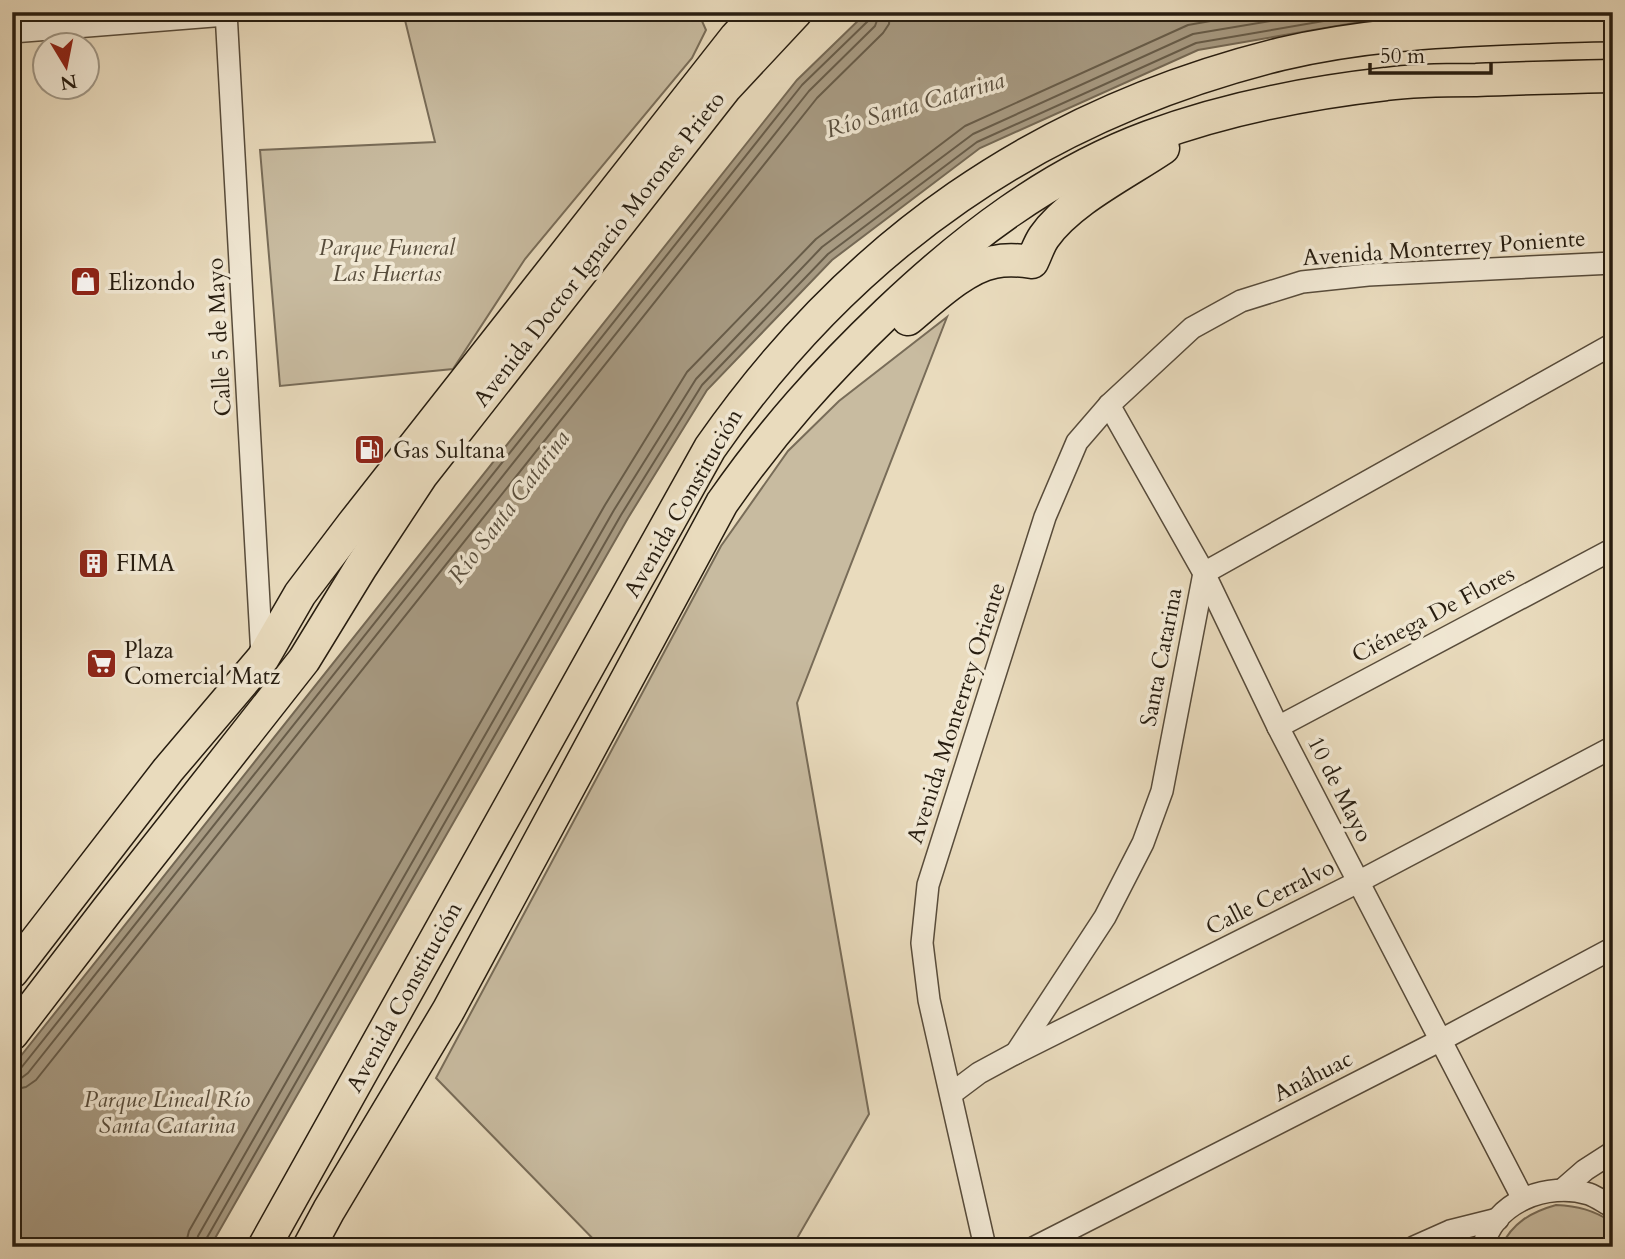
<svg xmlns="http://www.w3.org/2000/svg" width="1625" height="1259" viewBox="0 0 1625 1259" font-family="Cardo,serif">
<rect width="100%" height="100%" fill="#e9dbbd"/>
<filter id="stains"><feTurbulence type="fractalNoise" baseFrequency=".00286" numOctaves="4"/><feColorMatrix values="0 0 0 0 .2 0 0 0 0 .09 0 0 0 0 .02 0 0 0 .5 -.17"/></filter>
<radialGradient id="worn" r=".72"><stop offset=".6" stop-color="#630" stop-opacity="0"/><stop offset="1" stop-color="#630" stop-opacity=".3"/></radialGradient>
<g fill="#c8bba0" stroke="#786c58" stroke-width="2">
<polygon points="403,12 698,12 706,30 692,58 525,259 453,369 280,386 260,150 435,142"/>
<polygon points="947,317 797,703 869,1114 792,1247 601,1247 436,1078 721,546 788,451 839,401"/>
<path d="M1556 1205C1578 1206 1593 1210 1612 1222L1613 1247H1501C1512 1223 1531 1212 1556 1205Z"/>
</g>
<polygon fill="#a79a82" stroke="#746854" stroke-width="2" points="867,12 1418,12 1198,50 980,148 832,260 707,390 628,518 210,1247 12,1247 12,1067 797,80"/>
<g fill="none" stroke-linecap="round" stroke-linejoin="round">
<g stroke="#675c49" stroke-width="2">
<polyline points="12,1071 21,1068 802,85 869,20 871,12"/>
<polyline points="12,1080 20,1079 28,1073 809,91 875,26 880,12"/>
<polyline points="12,1090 26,1087 36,1080 817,98 883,33 889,24 890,12"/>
<polyline points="185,1247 189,1231 605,505 687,372 816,239 965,126 1188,25 1261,12"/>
<polyline points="196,1247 198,1236 614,510 696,379 822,247 973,134 1193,34 1324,12"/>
<polyline points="204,1247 205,1241 621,515 702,385 828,254 977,142 1196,43 1376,12"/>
</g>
<defs>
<g id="minor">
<polyline points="226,12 262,657"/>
<polyline points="12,32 226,15"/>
<polyline points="1109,405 1204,573 1278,727 1523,1199"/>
<polyline points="1278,727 1613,549"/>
<polyline points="1016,1053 1105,917 1143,843 1162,791 1204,573 1613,344"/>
<polyline points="951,1094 979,1073 1016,1053 1358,882 1613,747"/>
<polyline points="1562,1190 1585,1170 1613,1152"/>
<polyline points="985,1247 929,1000 922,943 928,885 1045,517 1077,442 1109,405 1192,328 1241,301 1302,282 1368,275 1613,263"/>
<polyline points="1035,1247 1441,1040 1613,948"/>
<polyline points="1414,1247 1450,1231 1498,1219"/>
<path d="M1483 1247C1494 1202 1547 1181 1589 1194 1597 1197 1605 1203 1613 1207"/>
</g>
<g id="highway">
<path d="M908 319C931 300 965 267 994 262 1007 259 1019 260 1032 262 1036 254 1039 244 1044 237 1069 201 1126 173 1163 148"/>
<polyline points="12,972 168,770 263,658 300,594 353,524 736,37 759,12"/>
<polyline points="12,1034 108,909 304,660 361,567 421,476 726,87 796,12"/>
<path d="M264 1247 710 448C852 244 1039 114 1281 54 1357 36 1435 31 1512 28 1546 27 1579 25 1613 25"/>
<path d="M309 1247 329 1210 448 1011 722 503C773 430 824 373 888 312 965 239 1049 174 1149 137 1225 109 1306 93 1386 84 1415 80 1446 80 1476 80 1521 78 1567 77 1613 76"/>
</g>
</defs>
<use href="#minor" stroke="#584c3b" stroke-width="24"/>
<use href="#highway" stroke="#271d10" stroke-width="35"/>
<use href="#minor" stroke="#f1e8d4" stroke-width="21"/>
<use href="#highway" stroke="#e9dbbd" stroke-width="32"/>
</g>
<defs>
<symbol id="shop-square" viewBox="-11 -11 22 22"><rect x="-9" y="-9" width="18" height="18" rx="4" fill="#8f2418" stroke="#f1e8d4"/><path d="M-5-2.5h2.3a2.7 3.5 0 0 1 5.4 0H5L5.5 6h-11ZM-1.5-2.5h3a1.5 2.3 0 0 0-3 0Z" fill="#fff"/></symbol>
<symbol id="fuel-square" viewBox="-11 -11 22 22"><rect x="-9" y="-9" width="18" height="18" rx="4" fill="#8f2418" stroke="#f1e8d4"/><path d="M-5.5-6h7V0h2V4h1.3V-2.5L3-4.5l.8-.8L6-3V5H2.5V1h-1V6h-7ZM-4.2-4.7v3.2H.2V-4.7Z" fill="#fff"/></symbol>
<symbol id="building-square" viewBox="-11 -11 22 22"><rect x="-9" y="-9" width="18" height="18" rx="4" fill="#8f2418" stroke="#f1e8d4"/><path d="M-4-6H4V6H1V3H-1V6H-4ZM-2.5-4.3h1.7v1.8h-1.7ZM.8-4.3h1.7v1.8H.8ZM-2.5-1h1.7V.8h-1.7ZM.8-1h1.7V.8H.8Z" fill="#fff"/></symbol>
<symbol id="supermarket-square" viewBox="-11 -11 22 22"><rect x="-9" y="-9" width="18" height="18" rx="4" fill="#8f2418" stroke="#f1e8d4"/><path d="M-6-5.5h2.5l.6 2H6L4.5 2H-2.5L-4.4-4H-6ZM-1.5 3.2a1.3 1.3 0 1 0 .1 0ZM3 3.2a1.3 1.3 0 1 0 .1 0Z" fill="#fff"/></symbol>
</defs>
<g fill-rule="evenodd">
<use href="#shop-square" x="68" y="264" width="35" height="35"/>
<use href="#fuel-square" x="352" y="432" width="35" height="35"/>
<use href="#building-square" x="76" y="546" width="35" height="35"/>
<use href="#supermarket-square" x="84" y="646" width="35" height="35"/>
</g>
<g text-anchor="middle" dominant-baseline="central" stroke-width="7" stroke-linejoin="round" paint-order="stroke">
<g font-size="23" font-style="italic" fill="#574c3b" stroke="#f1e8d4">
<text x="387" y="247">Parque Funeral<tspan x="387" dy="26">Las Huertas</tspan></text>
<text x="167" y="1099">Parque Lineal Río<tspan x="167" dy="26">Santa Catarina</tspan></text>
</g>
<g font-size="23" fill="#271d10" stroke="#f1e8d4">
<text transform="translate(1444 248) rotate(-4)">Avenida Monterrey Poniente</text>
<text transform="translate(599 249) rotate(-52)">Avenida Doctor Ignacio Morones Prieto</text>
<text transform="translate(219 337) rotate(-93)">Calle 5 de Mayo</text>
<text transform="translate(683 503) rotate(-60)">Avenida Constitución</text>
<text transform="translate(1433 614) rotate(-28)">Ciénega De Flores</text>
<text transform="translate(1161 657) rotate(-79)">Santa Catarina</text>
<text transform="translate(956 713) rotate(-72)">Avenida Monterrey Oriente</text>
<text transform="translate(1340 789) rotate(63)">10 de Mayo</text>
<text transform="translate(1270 897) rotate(-27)">Calle Cerralvo</text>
<text transform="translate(404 997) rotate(-61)">Avenida Constitución</text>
<text transform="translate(1313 1076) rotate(-27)">Anáhuac</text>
</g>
<g font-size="23" fill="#271d10" stroke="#f1e8d4" text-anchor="start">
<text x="108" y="282">Elizondo</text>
<text x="393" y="450">Gas Sultana</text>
<text x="116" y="563">FIMA</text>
<text x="124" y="650">Plaza<tspan x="124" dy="26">Comercial Matz</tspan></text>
</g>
<g font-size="24" font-style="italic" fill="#5a4f3e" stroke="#f1e8d4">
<text transform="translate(915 105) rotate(-16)">Río Santa Catarina</text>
<text transform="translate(509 507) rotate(-53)">Río Santa Catarina</text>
</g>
</g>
<rect width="1625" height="1259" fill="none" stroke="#e9dbbd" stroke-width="42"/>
<rect x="14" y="14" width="1597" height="1231" fill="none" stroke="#271d10" stroke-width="3.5"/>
<rect x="21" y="21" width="1583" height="1217" fill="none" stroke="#271d10" stroke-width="2"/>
<g transform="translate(66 66) rotate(170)"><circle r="33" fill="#f1e8d4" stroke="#a09786" stroke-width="2"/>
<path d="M0-5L12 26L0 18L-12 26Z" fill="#8f2418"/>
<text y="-10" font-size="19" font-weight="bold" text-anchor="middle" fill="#271d10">N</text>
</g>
<path d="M1370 63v10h121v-10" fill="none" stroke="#271d10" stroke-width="3.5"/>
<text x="1380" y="63" font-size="21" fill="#271d10" stroke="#f1e8d4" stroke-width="5" paint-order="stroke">50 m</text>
<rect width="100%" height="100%" filter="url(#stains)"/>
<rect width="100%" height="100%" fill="url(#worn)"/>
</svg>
